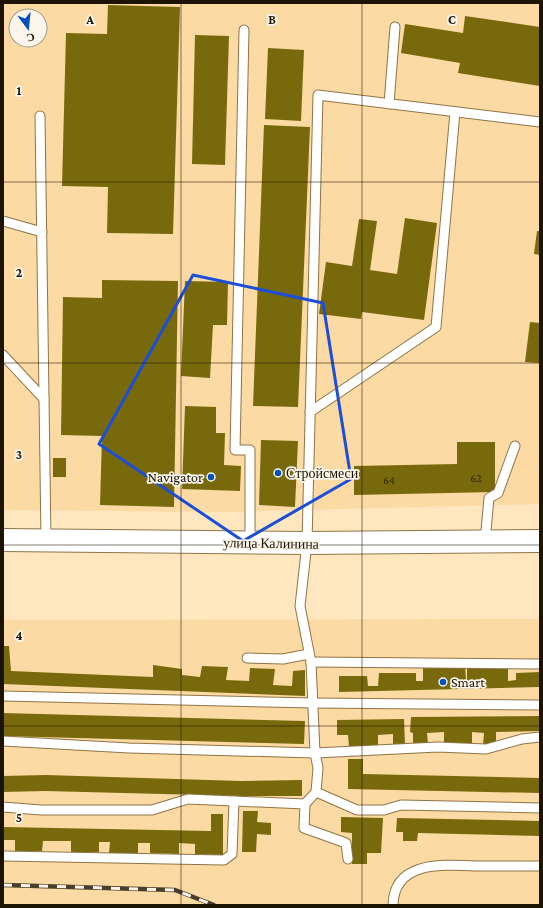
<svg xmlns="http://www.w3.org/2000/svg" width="543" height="908" viewBox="0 0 543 908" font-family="'Crimson Pro',serif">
<rect width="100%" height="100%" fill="#fee6bf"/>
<g fill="#fcdaa3" fill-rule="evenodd">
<path d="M3 3 540 4V504L223 512 3 510ZM16 16H40V40H16Z"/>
<polygon points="540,619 540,905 3,905 3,620"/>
</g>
<g fill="#786a0c">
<polygon points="108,5 180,7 173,234 107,233 108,187 62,186 66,33 107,34"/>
<polygon points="465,16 540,27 540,86 458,73 460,63 401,53 405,24 463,33"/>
<polygon points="195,35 229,36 225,165 192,164"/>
<polygon points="268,48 304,50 301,121 265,119"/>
<polygon points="264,125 310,127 298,407 253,406"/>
<polygon points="405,218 437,223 424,320 362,312 361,319 319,314 326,262 352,266 359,219 377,221 370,270 397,274"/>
<polygon points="537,231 540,231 540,255 534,254"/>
<polygon points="102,280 178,281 174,507 100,505 102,436 61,435 63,297 102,298"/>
<polygon points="185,281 228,282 227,325 213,325 210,378 181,376"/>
<polygon points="530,322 540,323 540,363 525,362"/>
<polygon points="185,406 216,407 216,433 225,433 224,465 241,466 240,491 182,489"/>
<polygon points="261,440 298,441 295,507 259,505"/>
<polygon points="457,442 495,442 495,492 354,495 354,466 457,464"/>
<rect x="53" y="458" width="13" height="19"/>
<polygon points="3,646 9,646 11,671 153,677 153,665 182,669 182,675 200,677 202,666 228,667 226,680 249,681 250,668 275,669 273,685 292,686 293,671 305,670 305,696 3,684"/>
<polygon points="423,665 465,665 466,680 467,680 467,667 508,667 508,681 516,680 516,673 540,672 540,687 339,692 339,676 367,676 368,686 378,686 379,673 416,673 416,681 423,681"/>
<polygon points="3,713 305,721 304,744 3,736"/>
<polygon points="540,716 540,731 496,732 496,745 483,745 484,733 472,732 472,744 444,745 444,732 427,733 428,744 413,745 413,733 410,732 411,717"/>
<polygon points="404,719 405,744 393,745 393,734 378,735 378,746 349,747 348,735 337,735 337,720"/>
<polygon points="348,759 363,759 363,774 540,778 540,793 348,789"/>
<polygon points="46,775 241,781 302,780 302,796 241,796 45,791 3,792 3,776"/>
<polygon points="243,811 258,811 257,822 271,823 271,835 257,834 256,852 242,852"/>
<polygon points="211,814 223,814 223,855 195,854 195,844 179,843 179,854 150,853 150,843 138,843 138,854 109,853 110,842 99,842 99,852 71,852 71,841 43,841 42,851 15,851 15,840 3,840 3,827 211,831"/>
<polygon points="341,817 383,818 381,853 367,853 367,864 352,864 352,833 341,832"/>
<polygon points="397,818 540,821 540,836 418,833 417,841 403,841 403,832 396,832"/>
</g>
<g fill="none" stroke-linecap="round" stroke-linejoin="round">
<defs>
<g id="service">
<polyline points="244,30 235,450 250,450 250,543"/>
<polyline points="389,104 395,27"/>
<polyline points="40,116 46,540"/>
<polyline points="3,221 42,232"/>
<polyline points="3,355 44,399"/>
<polyline points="310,412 436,327 455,112"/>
<polyline points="485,542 489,498 498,493 515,446"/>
<polyline points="247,658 283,659 309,654"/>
<polyline points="311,662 540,664"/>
<polyline points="3,696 313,703 540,705"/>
<polyline points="3,741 129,748 315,753 438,747 486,749 522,739 540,737"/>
<polyline points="316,792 357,810 384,810 401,805 540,808"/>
<polyline points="305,804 304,828 346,843 348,859"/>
<polyline points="3,807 41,810 152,810 188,799 305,804 316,792 318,768 315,753 311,662 300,606 307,543 318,95 540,122"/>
<polyline points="3,856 224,860 232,854 234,801"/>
<path d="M393 905C394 859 446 865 478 866 499 866 519 866 540 866"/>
</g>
<polyline id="tertiary" points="3,540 307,543 540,541"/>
</defs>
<use href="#service" stroke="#8e7447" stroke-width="11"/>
<use href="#tertiary" stroke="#8e7447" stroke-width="24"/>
<use href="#service" stroke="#fff" stroke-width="9"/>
<use href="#tertiary" stroke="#fff" stroke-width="22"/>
<defs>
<polyline id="rail" points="3,885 175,890 214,905"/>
</defs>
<use href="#rail" stroke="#4b3e29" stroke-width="4.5"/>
<use href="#rail" stroke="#fbf6ec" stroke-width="3" stroke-dasharray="9" stroke-linecap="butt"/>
</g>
<path fill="none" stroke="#1d4ed8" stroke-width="3" stroke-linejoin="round" d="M193 275 323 303 351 479 243 541 99 444Z"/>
<path fill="none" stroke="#1d1302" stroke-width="1" stroke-opacity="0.55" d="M181 3V905M362 3V905M3 182H540M3 363H540M3 545H540M3 726H540"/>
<g fill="#0350ba" stroke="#fbf6ec" stroke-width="1.5">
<circle cx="278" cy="473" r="4"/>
<circle cx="211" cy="477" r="4"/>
<circle cx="443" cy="682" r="4"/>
</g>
<g text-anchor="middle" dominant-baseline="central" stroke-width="3.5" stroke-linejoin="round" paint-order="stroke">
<g font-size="12" fill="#342904">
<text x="476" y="478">62</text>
<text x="389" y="480">64</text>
</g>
<g font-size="14" fill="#1d1302" stroke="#fbf6ec" text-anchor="start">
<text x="286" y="473">Стройсмеси</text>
<text x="203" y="477" text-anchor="end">Navigator</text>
<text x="451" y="682">Smart</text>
</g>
<g font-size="14" fill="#1d1302" stroke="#fbf6ec">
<text transform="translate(271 543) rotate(1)">улица Калинина</text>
</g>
</g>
<g font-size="13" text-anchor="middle" font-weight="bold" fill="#1d1302" stroke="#fbf6ec" stroke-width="3.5" stroke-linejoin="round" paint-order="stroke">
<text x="90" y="24">A</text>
<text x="272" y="24">B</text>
<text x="452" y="24">C</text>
<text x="19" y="95">1</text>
<text x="19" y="277">2</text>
<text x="19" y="459">3</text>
<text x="19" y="640">4</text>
<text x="19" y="822">5</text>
</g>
<rect width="543" height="908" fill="none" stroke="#1d1302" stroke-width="8"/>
<g transform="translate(28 28) rotate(164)"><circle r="19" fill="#fbf6ec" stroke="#a29b8e"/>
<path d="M0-3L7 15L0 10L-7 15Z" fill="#0350ba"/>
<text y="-6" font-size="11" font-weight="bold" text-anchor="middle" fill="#1d1302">С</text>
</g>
</svg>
